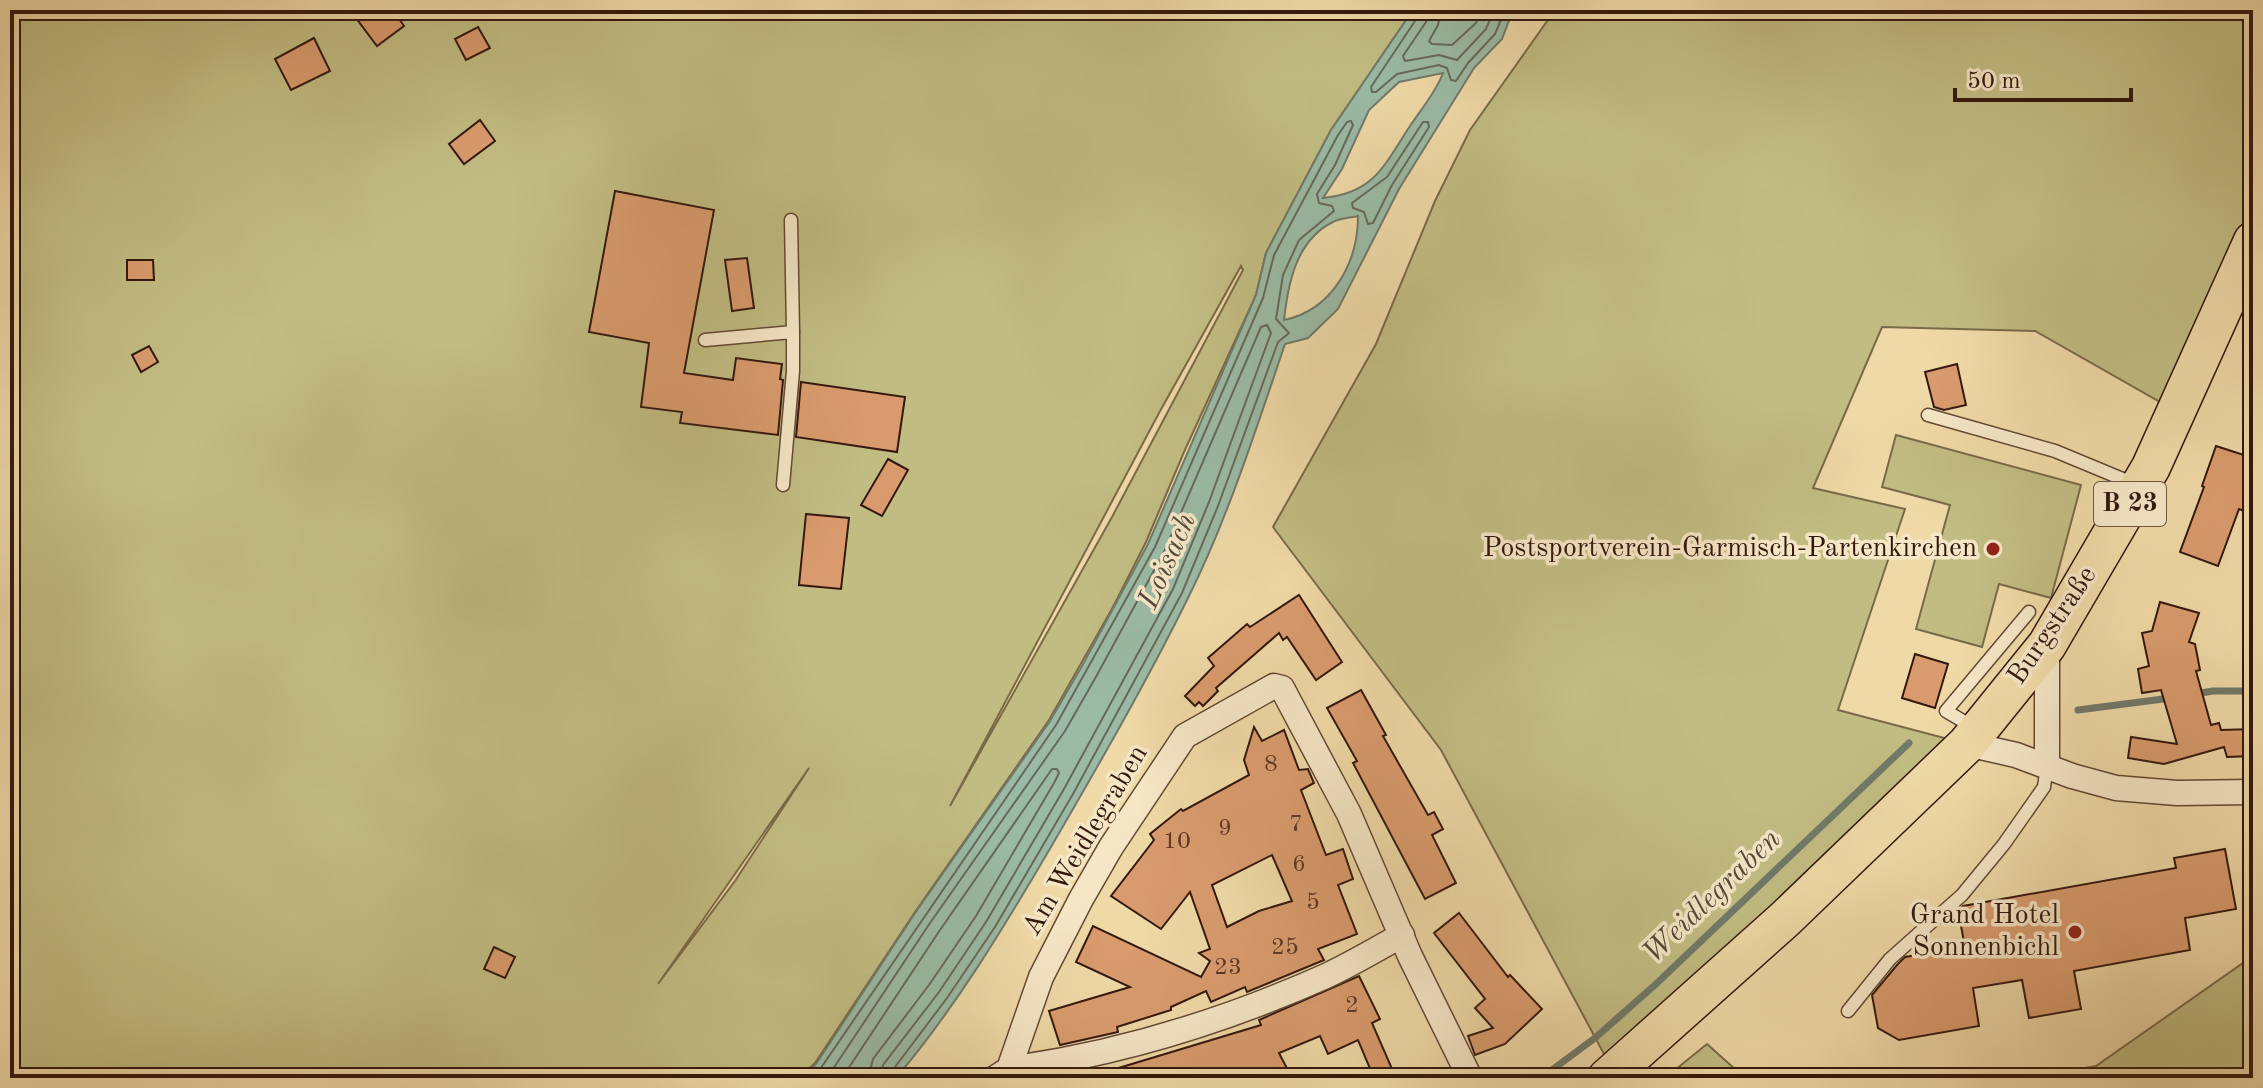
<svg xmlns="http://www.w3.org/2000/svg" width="2263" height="1088" viewBox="0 0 2263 1088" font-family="'Old Standard TT',serif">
<rect width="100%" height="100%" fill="#efd9a7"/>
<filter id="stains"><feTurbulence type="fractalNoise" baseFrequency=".0025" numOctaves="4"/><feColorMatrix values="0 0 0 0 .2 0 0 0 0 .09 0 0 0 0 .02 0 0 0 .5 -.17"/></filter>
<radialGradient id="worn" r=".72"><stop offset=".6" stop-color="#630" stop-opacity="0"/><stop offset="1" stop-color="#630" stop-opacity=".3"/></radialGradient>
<g fill="#c1bc82" stroke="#7a6a48" stroke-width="2" fill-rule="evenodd">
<path d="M10 10H1413L1331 130 1266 253 1256 295 1184 452 1146 542 1113 607 1049 720 915 912 815 1063 799 1078H10ZM1241 266 1243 270 1112 517 950 806 1159 413ZM809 768 735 881 658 984Z"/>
<polygon points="1555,10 2253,10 2253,241 2176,411 2035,331 1882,327 1813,488 1905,509 1838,710 1967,744 1605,1056 1441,750 1273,527 1376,344 1435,201 1470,130"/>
<polygon points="1896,435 2081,485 2051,598 1999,584 1982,647 1916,629 1950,505 1882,487"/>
<polygon points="2253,956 2253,1078 2032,1078 2096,1066"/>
<polygon points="1707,1044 1745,1078 1665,1078"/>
</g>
<path fill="#9abaa5" stroke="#717969" stroke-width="2" fill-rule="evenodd" d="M1413 10H1513L1502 39 1474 68 1399 189 1338 309 1308 338 1285 344C1256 429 1228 518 1188 598 1146 683 1098 766 1051 847 1004 927 956 1007 896 1078H803L816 1064 915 913 1050 721 1082 666 1148 544 1256 295 1266 253 1331 130ZM1443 73C1436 92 1422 108 1410 126 1384 165 1375 193 1323 198L1342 169 1369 110 1399 82ZM1358 216C1358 263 1332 310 1284 320 1288 284 1296 240 1333 222 1340 218 1350 218 1358 216Z"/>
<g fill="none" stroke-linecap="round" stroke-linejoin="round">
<g stroke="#67695a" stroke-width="2">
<polyline points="1419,10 1417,18 1371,87 1372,92 1376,92 1397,74 1439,65 1447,68 1451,80 1456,81 1468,63 1495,34 1505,10"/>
<polyline points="1429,10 1426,22 1403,56 1405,61 1439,55 1457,60 1486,29 1494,10"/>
<polyline points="1441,10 1438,25 1429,41 1432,44 1452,45 1476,23 1481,10"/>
<polygon points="1423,122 1428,122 1429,127 1392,185 1373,223 1368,224 1364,212 1353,208 1352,203 1387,177"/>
<polyline points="814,1078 1056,725 1155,547 1263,298 1274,255 1338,135 1347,122 1351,121 1353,125 1335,165 1317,194 1319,203 1332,206 1334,211 1299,240 1283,275 1276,319 1289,333 1278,342 1218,506 1182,593 1073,794 995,927 947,998 892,1071 890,1078"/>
<polyline points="827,1078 930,923 1065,731 1097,675 1164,552 1261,327 1267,325 1271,333 1209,502 1173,589 1064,789 986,922 939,992 883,1065 880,1078"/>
<polyline points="842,1078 940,930 1052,769 1057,769 1059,773 1054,783 976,916 929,985 873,1059 868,1078"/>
</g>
<g stroke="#717969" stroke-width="7">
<polyline points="2195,694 2213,691 2253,691"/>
<polyline points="2078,710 2171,698"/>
<polyline points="1541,1078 1595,1038 1656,984 1909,743"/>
</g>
</g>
<g fill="#d99b6d" stroke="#34180e" stroke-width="2" fill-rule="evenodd">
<polygon points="350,10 393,10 404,26 377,46"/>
<polygon points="478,27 490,48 466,60 455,39"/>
<polygon points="314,38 330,71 291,90 275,59"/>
<polygon points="480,120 495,141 464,164 449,144"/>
<polygon points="615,191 714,210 684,373 733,380 736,358 782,364 780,379 783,380 778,435 680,423 682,412 641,407 649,343 589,332"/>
<polygon points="747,258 754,308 732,311 725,260"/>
<polygon points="127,260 153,260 154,280 127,280"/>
<polygon points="149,346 158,362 141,372 132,355"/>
<polygon points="1957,364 1966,405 1944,410 1934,407 1925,372"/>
<polygon points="801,382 905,397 897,452 796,437"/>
<polygon points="2216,446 2253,458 2253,514 2239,509 2218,566 2180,552 2204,487 2202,486"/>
<polygon points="888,459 908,470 882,516 861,505"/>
<polygon points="806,514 849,518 841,589 799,585"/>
<polygon points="1299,595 1342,662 1316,680 1287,637 1283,640 1279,633 1216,688 1218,691 1203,706 1199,702 1195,706 1185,696 1214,666 1208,658 1247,624 1250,627"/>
<polygon points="2160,602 2199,613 2189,642 2195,644 2200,670 2196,671 2211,725 2219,723 2221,730 2253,729 2253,756 2227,757 2224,747 2164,764 2128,758 2131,737 2177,744 2161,690 2142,693 2138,669 2149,666 2142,633 2152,631"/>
<polygon points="1915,654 1948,664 1935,708 1902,698"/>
<polygon points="1361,690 1386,735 1383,736 1428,815 1434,812 1443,829 1432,835 1456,883 1425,899 1353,763 1357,761 1327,708"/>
<path d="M1254 727 1262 741 1284 730 1299 770 1308 769 1314 783 1301 790 1326 855 1343 849 1353 879 1338 885 1357 934 1318 949 1324 960 1247 992 1245 987 1211 1002 1206 991 1171 1007V1010L1117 1027 1118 1032 1060 1045 1049 1011 1130 987 1076 962 1093 926 1201 977 1210 961 1199 953 1210 949 1190 892 1161 929 1111 896 1154 840 1150 834 1181 809 1183 811 1249 775 1244 760ZM1272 855 1292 901 1259 911 1227 927 1212 885Z"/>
<polygon points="2225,849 2236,909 2185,918 2190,950 2074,971 2081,1009 2029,1018 2022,980 1973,988 1979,1026 1899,1040 1878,1028 1872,995 1897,965 1905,957 1965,947 1958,910 1963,906 2176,868 2174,858"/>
<polygon points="1459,913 1508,977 1510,975 1542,1009 1505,1044 1475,1055 1468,1036 1493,1028 1475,1008 1485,999 1434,933"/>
<polygon points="494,947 515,957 505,978 484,969"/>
<polygon points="1359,976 1380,1019 1372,1023 1396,1078 1374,1078 1358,1040 1328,1054 1320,1036 1279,1053 1292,1078 1103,1078 1102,1073 1261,1025 1259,1020"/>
</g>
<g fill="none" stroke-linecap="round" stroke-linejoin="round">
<defs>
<g id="lane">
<polyline points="791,220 793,332"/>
<polyline points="705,340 793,332 793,371 783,485"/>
<polyline points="1928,415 2055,451 2137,485"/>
<polyline points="1973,727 1946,711 2029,612"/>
<polyline points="1848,1011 1890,959 1962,895 2004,844 2044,787 2047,766"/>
</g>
<g id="street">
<polyline points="1967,744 2016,755 2072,776 2116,788 2177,793 2253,792"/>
<polyline points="2047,765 2047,645"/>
<path d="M1009 1069C1118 1054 1225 1021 1326 976 1352 964 1377 949 1402 935"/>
<polyline points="995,1078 1009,1069 1041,977 1081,899 1111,847 1185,736 1274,686 1282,688 1349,814 1410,956 1470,1078"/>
</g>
<polyline id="primary" points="1607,1078 1784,920 1967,744 2047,645 2151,467 2253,241"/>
</defs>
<use href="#lane" stroke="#634834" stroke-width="15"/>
<use href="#street" stroke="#634834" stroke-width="27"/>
<use href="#primary" stroke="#34180e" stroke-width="41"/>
<use href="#lane" stroke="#f5e6c6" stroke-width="12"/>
<use href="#street" stroke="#f5e6c6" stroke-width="24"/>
<use href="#primary" stroke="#efd9a7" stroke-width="38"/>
</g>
<g fill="#8f2418" stroke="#f5e6c6" stroke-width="3">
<circle cx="1993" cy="549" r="8"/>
<circle cx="2075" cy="932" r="8"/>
</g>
<g text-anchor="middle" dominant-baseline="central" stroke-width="7" stroke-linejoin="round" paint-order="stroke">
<g font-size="24" fill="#5d3926">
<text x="1271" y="765">8</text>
<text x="1296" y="825">7</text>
<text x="1225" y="829">9</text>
<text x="1177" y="842">10</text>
<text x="1299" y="865">6</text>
<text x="1313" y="903">5</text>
<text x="1285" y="948">25</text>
<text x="1228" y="968">23</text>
<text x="1352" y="1006">2</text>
</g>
<rect fill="#f5e6c6" stroke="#6e5645" stroke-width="2" x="2094" y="482" width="72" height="44" rx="6"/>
<g font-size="26" font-weight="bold" fill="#34180e">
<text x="2130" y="504">B 23</text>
</g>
<g font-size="28" fill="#34180e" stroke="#f5e6c6" text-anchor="end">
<text x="1977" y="549">Postsportverein-Garmisch-Partenkirchen</text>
<text x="2059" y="916">Grand Hotel<tspan x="2059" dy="32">Sonnenbichl</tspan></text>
</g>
<g font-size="28" fill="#34180e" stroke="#f5e6c6">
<text transform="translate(2053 626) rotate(-56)">Burgstraße</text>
<text transform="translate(1086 841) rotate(-59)">Am Weidlegraben</text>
</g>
<g font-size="30" font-style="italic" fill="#53493b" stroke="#f5e6c6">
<text transform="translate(1168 561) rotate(-66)">Loisach</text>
<text transform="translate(1712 897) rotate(-44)">Weidlegraben</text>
</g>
</g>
<rect width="2263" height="1088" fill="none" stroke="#efd9a7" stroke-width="40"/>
<rect x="12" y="12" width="2239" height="1064" fill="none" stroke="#34180e" stroke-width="4"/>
<rect x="20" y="20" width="2223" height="1048" fill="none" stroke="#34180e" stroke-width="2"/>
<path d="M1955 88v12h176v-12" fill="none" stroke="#34180e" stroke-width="4"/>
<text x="1967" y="88" font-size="24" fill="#34180e" stroke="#f5e6c6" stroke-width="6" paint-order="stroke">50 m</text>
<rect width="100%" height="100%" filter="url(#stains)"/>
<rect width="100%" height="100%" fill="url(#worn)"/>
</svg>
